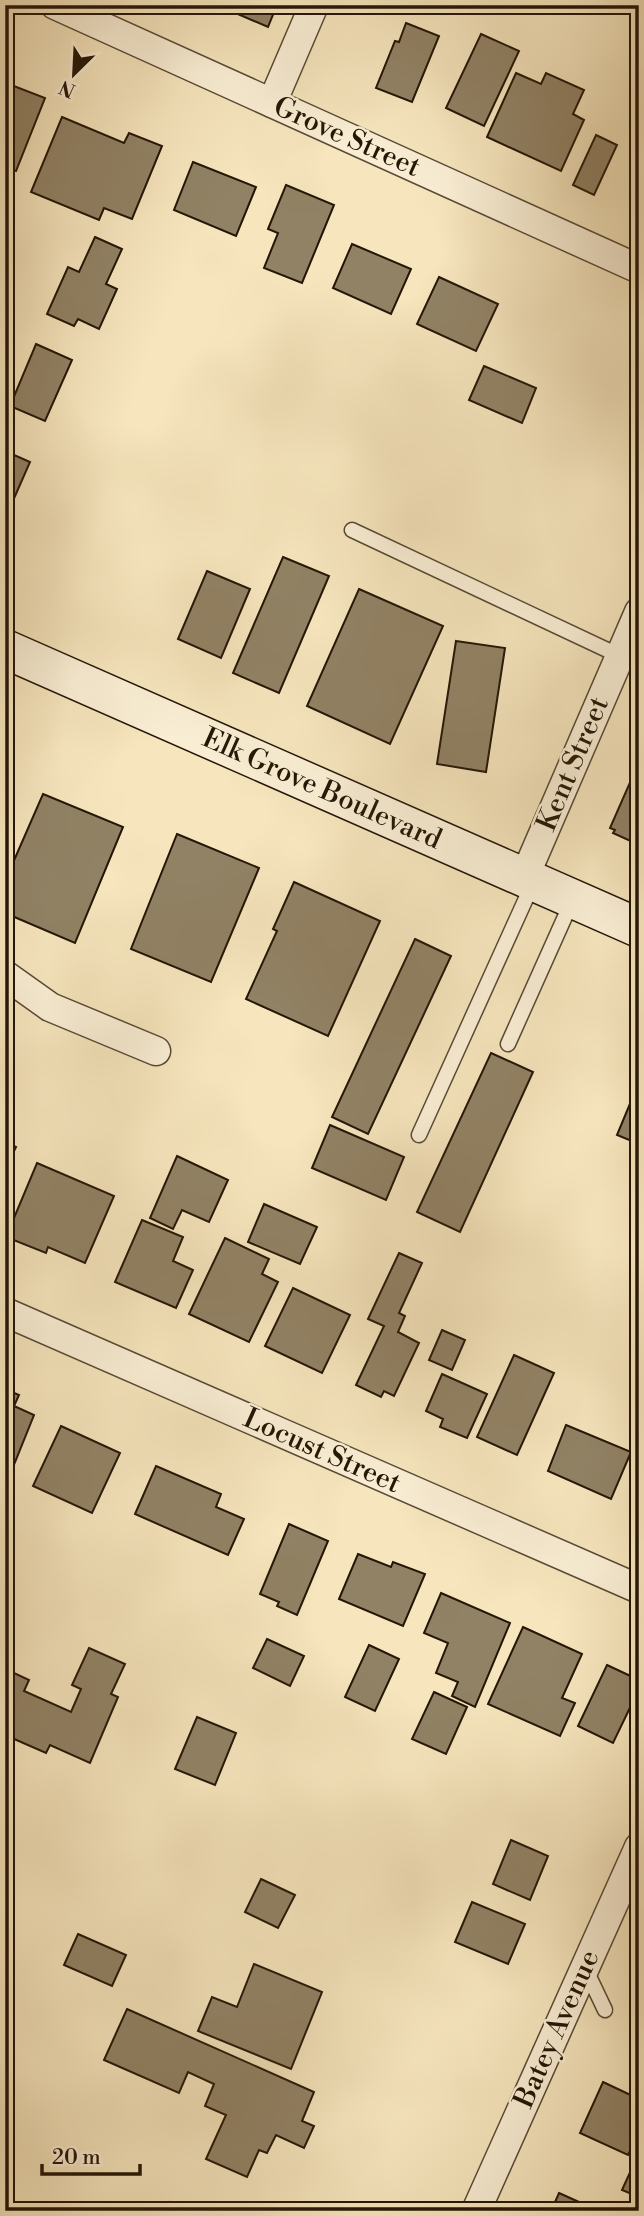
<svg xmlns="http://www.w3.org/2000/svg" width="644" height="2216" viewBox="0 0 644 2216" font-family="'Libre Bodoni',serif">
<rect width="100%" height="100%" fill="#f6e5bd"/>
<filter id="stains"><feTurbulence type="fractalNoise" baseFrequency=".00286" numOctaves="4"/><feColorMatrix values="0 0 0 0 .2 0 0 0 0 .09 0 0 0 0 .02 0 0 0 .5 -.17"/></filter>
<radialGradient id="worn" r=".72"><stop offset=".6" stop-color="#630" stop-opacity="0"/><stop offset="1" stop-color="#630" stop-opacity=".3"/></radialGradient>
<g fill="#918265" stroke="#241606" stroke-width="2">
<polygon points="217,5 277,5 268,27"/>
<polygon points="406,23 439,36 412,102 376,88 395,41 399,42"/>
<polygon points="481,34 519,51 484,126 446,108"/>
<polygon points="516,73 541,84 546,73 584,90 573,114 584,120 561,171 487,137"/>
<polygon points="6,83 45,98 16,171 5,167"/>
<polygon points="62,117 124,143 129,133 162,146 132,219 104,208 99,220 31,192"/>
<polygon points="596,135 617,145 594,195 573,185"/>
<polygon points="193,162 256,187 236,236 174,210"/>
<polygon points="286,185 334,205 302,283 264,268 278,233 268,229"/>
<polygon points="95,237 122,249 106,284 117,289 99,329 78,319 74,326 47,314 68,267 79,272"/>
<polygon points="352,244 411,269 391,314 333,288"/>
<polygon points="439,277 498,304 476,351 417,324"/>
<polygon points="36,344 72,360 45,421 10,406"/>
<polygon points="484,366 536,388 522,423 469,400"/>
<polygon points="5,451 30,462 5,519"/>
<polygon points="283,557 329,576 279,693 233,673"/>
<polygon points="207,571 250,589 221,658 178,639"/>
<polygon points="359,589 443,626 390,744 307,706"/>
<polygon points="456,641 505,648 486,772 437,764"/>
<polygon points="635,771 639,773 639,839 637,844 613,833 615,830 610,828"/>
<polygon points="43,794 123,827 75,943 5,913 5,881"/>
<polygon points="177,834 259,868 211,982 131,949"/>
<polygon points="294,882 380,921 328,1036 246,999 277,931 273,929"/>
<polygon points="415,939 451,956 368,1134 332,1117"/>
<polygon points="491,1053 533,1072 460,1232 417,1212"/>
<polygon points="639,1082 639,1144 617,1135"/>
<polygon points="330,1125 404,1157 386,1200 312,1168"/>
<polygon points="5,1142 16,1147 5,1170"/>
<polygon points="177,1156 228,1180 209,1222 182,1210 173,1229 150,1218"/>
<polygon points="37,1163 114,1196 85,1263 48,1247 46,1253 6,1237"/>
<polygon points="264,1204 317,1227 300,1264 248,1242"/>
<polygon points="142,1220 183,1237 173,1261 193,1270 176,1308 115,1282"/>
<polygon points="225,1238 269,1259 262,1274 278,1282 249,1342 189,1314"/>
<polygon points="399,1253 422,1263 399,1313 405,1316 398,1332 419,1343 394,1396 384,1391 381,1397 356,1385 384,1326 368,1319"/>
<polygon points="293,1288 350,1315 322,1373 265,1346"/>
<polygon points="442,1330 465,1340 452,1370 429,1360"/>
<polygon points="514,1355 554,1373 517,1455 477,1437"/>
<polygon points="442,1374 487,1394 467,1438 440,1427 443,1419 426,1411"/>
<polygon points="5,1389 19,1395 14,1406 34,1415 9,1477 5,1475"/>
<polygon points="566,1425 631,1452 611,1499 548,1471"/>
<polygon points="61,1426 120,1453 92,1513 33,1486"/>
<polygon points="156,1466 221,1494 216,1507 244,1519 228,1555 135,1514"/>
<polygon points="289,1524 328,1541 297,1615 277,1606 279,1602 260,1594"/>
<polygon points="358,1554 391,1567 393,1562 425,1574 403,1626 339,1599"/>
<polygon points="441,1593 510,1623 475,1707 452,1696 458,1682 436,1673 448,1643 424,1633"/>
<polygon points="523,1627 582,1654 562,1698 575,1703 560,1736 488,1704"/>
<polygon points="267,1639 304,1656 290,1686 253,1668"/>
<polygon points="369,1645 399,1659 375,1711 345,1697"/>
<polygon points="89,1648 125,1664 111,1694 118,1697 90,1763 50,1745 46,1753 5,1735 5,1682 10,1671 29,1680 24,1691 71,1712 81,1689 72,1685"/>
<polygon points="607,1665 639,1680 639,1689 613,1743 578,1726"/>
<polygon points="434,1692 467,1707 446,1754 412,1739"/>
<polygon points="197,1717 236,1733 215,1785 175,1769"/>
<polygon points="511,1840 548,1856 530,1900 493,1884"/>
<polygon points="261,1879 295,1895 278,1928 245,1912"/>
<polygon points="472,1902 525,1924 508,1964 455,1942"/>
<polygon points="78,1934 126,1955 112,1986 64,1965"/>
<polygon points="254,1964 322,1992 291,2069 198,2031 212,1997 237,2007"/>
<polygon points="127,2009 314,2092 302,2121 314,2126 304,2148 276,2135 267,2153 259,2150 247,2177 206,2159 226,2115 205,2106 214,2084 188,2072 179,2093 104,2060"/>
<polygon points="603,2082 639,2099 639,2133 628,2155 580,2133"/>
<polygon points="632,2168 639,2171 639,2197 622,2190"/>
<polygon points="559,2193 599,2211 551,2211"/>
<polygon points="170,2202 191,2211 166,2211"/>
</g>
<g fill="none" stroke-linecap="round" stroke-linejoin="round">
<defs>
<g id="lane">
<polyline points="352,530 620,656"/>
<polyline points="508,1044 572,901"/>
<polyline points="419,1135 533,883"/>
<polyline points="585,1968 605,2010"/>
</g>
<g id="street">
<polyline points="55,5 639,269"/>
<polyline points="272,103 314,5"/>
<polyline points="524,878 639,612"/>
<polyline points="5,975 50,1007 156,1051"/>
<polyline points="5,1312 639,1589"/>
<polyline points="476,2211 639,1847"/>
</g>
<polyline id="secondary" points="5,649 639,928"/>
</defs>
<use href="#lane" stroke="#584a34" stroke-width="17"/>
<use href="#street" stroke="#584a34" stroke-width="31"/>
<use href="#secondary" stroke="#241606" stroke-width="41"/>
<use href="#lane" stroke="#f9eed4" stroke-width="14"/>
<use href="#street" stroke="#f9eed4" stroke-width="28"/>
<use href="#secondary" stroke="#f9eed4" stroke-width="38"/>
</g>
<g text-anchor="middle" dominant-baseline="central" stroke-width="5" stroke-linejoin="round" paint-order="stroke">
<g font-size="28" fill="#241606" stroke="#f9eed4">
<text transform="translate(347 137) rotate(24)">Grove Street</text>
<text transform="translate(573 764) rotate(-67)">Kent Street</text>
<text transform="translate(322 789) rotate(24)">Elk Grove Boulevard</text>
<text transform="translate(322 1451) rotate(24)">Locust Street</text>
<text transform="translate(557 2029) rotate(-66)">Batey Avenue</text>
</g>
</g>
<rect width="644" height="2216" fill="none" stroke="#f6e5bd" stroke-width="28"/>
<rect x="7" y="7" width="630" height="2202" fill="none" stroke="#241606" stroke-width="3.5"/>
<rect x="14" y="14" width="616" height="2188" fill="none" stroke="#241606" stroke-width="2"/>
<g transform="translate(74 74) rotate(204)" stroke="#f9eed4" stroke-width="5" paint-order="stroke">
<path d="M0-5L12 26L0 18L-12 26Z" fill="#241606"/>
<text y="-10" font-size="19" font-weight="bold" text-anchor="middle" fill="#241606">N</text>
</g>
<path d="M42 2164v10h98v-10" fill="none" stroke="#241606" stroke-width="3.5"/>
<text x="52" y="2164" font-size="21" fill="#241606" stroke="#f9eed4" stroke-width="5" paint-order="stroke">20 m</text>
<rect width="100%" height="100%" filter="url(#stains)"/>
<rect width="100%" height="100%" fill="url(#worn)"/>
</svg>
